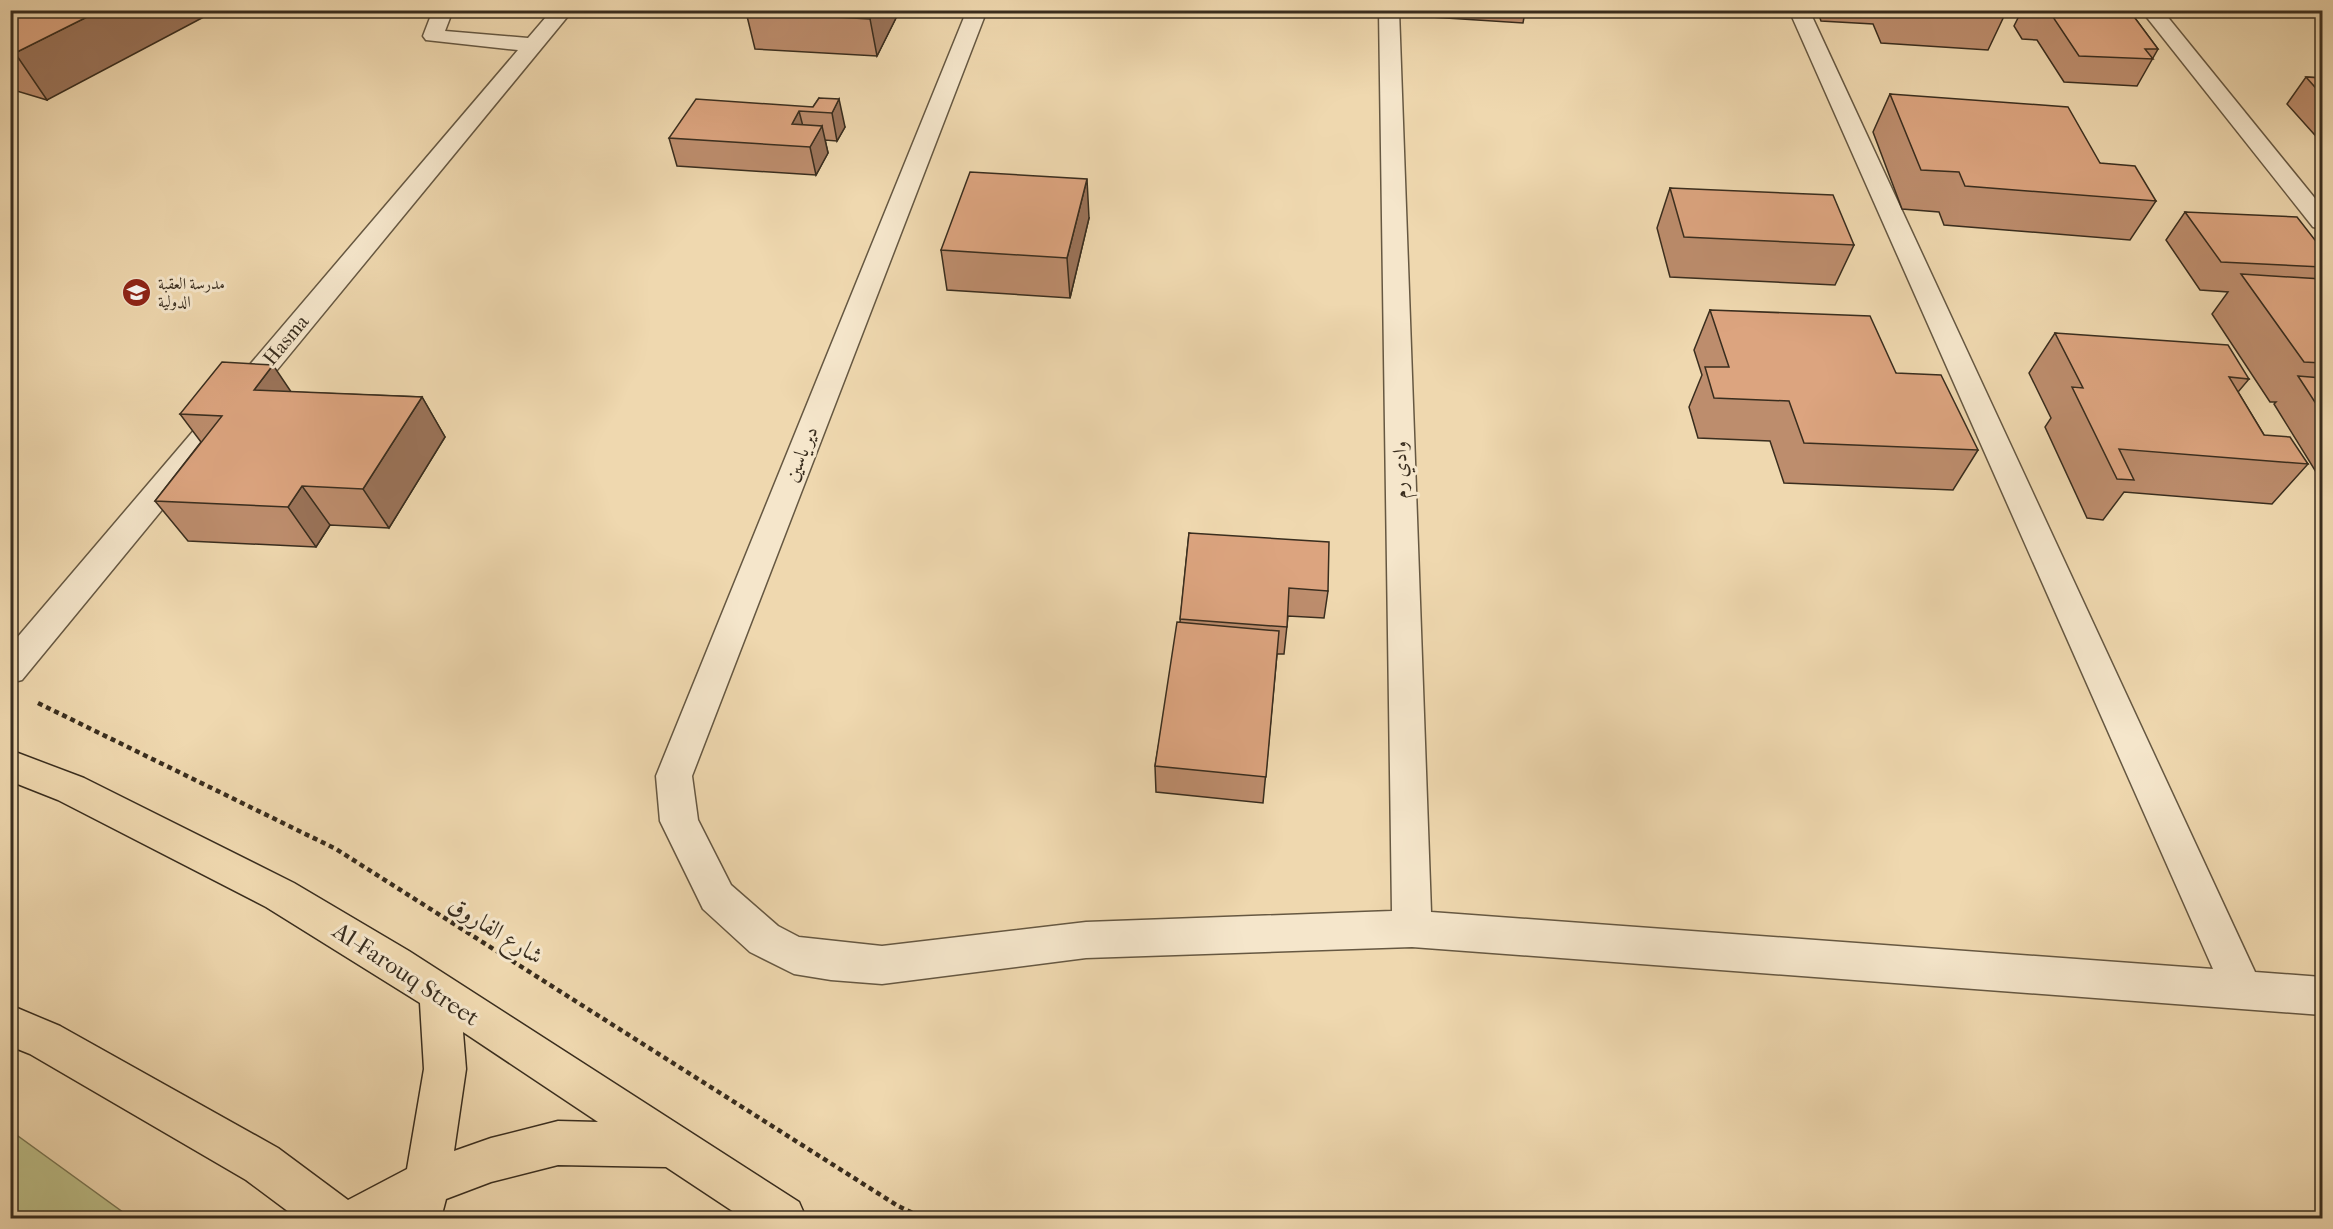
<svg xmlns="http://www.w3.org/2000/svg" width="2333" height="1229" viewBox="0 0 2333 1229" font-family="'IM FELL French Canon',Amiri,serif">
<rect width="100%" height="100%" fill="#efd8af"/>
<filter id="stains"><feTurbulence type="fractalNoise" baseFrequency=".00333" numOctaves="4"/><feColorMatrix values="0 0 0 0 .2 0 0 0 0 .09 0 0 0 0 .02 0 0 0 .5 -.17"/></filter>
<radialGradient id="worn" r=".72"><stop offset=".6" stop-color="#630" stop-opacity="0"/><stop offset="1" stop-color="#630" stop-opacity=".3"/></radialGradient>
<polygon fill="#bcbe88" stroke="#7a7653" stroke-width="1.5" points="10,1131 11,1131 131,1218 11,1218"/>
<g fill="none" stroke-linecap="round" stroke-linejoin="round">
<defs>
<g id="minor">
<polygon points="433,10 453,10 445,31 528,38 552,10 573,10 22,680 10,683 10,646 518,50 426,40 423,36"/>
<polygon points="967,10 987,10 692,776 698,820 731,885 778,926 799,937 882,946 1086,922 1392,911 1379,10 1399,10 1431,912 2213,969 1789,10 1809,10 2255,972 2322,977 2322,1015 1412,947 1086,958 882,984 831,980 794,974 750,952 703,909 660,821 656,776"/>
<polygon points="2141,10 2162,10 2322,207 2322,229 2313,227"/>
</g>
<path id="major" d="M10 750 84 778 294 883 409 951 799 1202 806 1218H743L666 1167 558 1165 491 1182 446 1199 441 1218H297L246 1180 30 1054 10 1046V1005L60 1026 278 1148 348 1200 407 1169 424 1069 420 1003 266 907 58 800 10 781ZM463 1032 598 1122 558 1121 491 1138 454 1151 466 1069Z"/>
</defs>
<use href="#minor" stroke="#665842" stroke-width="3"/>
<use href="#major" stroke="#392d1e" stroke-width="3"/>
<polyline stroke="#392d1e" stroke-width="4.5" stroke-dasharray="5 4" stroke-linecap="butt" points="38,703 336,849 898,1206 923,1218"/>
<use href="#minor" fill="#f5e6cb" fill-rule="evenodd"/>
<use href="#major" fill="#efd8af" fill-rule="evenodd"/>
</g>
<g fill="#bd8d6d" stroke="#392d1e" stroke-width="1.5">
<polygon points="10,10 47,100 10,89"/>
<polygon points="747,10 900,10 877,56 755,49 746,12"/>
<polygon points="1431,10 1552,10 1551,14 1525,12 1523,23 1431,17"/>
<polygon points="1817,10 2005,10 2006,12 1988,50 1881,43 1873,24 1821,21"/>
<polygon points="2022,10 2129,10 2158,49 2137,86 2064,82 2037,40 2022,39 2014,26"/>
<polygon points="2306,77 2322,78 2322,143 2287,104"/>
<polygon points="1890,94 2100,163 2156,201 2130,240 1944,225 1939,212 1902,209 1873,132"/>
<polygon points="819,98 845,127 837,141 825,140 828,153 816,175 677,166 669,138 813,107"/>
<polygon points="2322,159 2322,173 2317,167"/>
<polygon points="1670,188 1854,245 1835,285 1670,277 1657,228"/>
<polygon points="2185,212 2322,249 2322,472 2316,472 2274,404 2276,402 2270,402 2212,314 2228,292 2200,290 2166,240"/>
<polygon points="1089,218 1070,298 947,290 941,250"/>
<polygon points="1710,310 1896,373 1978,450 1953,490 1784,483 1770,441 1698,438 1689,407 1702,375 1694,350"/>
<polygon points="2055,333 2249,379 2238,392 2264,435 2308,464 2272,504 2124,492 2103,520 2087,518 2045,427 2051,418 2029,373"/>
<polygon points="291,392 422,397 445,437 389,528 330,525 316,547 188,541 155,501 201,442 180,414"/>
<polygon points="1189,533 1328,591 1324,618 1288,616 1284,654 1277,654 1263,803 1156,792 1155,766 1180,622"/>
</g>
<g fill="#9a7359" stroke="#392d1e" stroke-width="1.5">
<polygon points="101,10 217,10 47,100 15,53"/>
<polygon points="875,10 900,10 877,56 870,19"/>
<polygon points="839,99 845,127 837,141 832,113"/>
<polygon points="799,111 806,138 792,124"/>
<polygon points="822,126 828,153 816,175 810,147"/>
<polygon points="1087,179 1089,218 1070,298 1067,258"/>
<polygon points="273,365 300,405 254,390"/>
<polygon points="422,397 445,437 389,528 363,489"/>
<polygon points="302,486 330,525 316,547 288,507"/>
</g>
<g fill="#dca47f" stroke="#392d1e" stroke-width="1.5">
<polygon points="10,10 101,10 15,53 10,52"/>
<polygon points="747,10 875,10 870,19 746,12"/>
<polygon points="1976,10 2005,10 2006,12"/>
<polygon points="2034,10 2129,10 2158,49 2145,49 2153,59 2079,56 2051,14 2036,13"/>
<polygon points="2306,77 2322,78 2322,95"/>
<polygon points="1890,94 2068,107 2100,163 2135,166 2156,201 1965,186 1959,172 1921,170"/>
<polygon points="819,98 839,99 832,113 799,111 792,124 822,126 810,147 669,138 696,99 813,107"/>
<polygon points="970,172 1087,179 1067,258 941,250"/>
<polygon points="1670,188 1833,195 1854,245 1684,237"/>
<polygon points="2185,212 2297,217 2322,249 2322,267 2221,262"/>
<polygon points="2241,274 2322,279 2322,363 2304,362"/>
<polygon points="1710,310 1870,316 1896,373 1941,375 1978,450 1804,443 1789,401 1714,398 1705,367 1729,367"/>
<polygon points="2055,333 2228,345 2249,379 2229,377 2264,435 2290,437 2308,464 2119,449 2134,480 2117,479 2072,387 2083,388"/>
<polygon points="222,362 273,365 254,390 422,397 363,489 302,486 288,507 155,501 222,416 180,414"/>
<polygon points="2298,376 2322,378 2322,413"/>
<polygon points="1189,533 1329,542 1328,591 1289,588 1287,627 1180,619"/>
<polygon points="1177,622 1279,631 1266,777 1155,766"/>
</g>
<defs>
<symbol id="school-disc" viewBox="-11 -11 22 22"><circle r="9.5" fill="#8f2418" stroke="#f5e6cb"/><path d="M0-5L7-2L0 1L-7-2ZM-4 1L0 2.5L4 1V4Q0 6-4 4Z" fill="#fff"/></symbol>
</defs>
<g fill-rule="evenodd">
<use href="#school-disc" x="120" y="276" width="33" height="33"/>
</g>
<g text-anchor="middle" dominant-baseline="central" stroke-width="6" stroke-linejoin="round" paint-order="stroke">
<g font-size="16" fill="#392d1e" stroke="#f5e6cb" text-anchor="start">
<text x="158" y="283">مدرسة العقبة<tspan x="158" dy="18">الدولية</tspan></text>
</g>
<g font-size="20" fill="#392d1e" stroke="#f5e6cb">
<text transform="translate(286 340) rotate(-50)">Hasma</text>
<text transform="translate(801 454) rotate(-68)">دير ياسين</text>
<text transform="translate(1400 470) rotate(-91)">وادي رم</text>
</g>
<g font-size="24" fill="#392d1e" stroke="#f5e6cb">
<text transform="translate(496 930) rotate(32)">شارع الفاروق</text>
<text transform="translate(406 974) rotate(33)">Al-Farouq Street</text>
</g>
</g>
<rect width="2333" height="1229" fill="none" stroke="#efd8af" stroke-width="36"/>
<rect x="12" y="12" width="2309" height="1205" fill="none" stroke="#392d1e" stroke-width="3"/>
<rect x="18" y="18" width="2297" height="1193" fill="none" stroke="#392d1e" stroke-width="1.5"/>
<rect width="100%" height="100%" filter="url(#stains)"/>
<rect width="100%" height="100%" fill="url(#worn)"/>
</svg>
